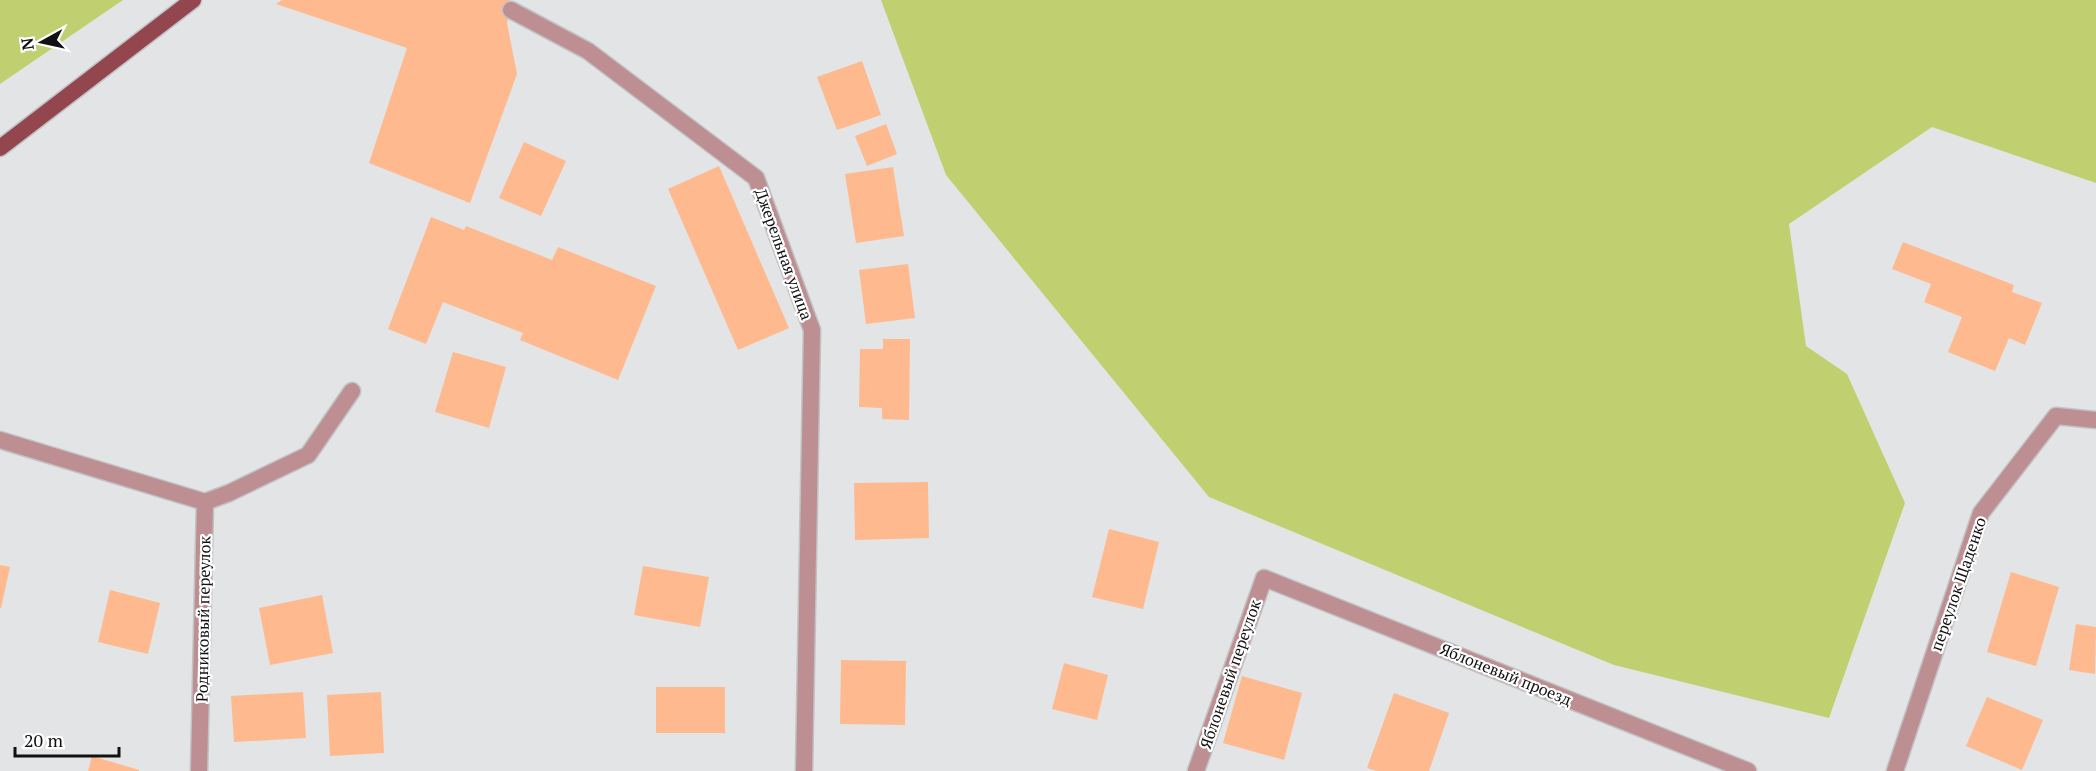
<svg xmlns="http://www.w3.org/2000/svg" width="2096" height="771" viewBox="0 0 2096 771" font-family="'PT Serif',serif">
<rect width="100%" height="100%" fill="#e3e4e5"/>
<g fill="#c0d071">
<polygon points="0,0 123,0 0,84"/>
<polygon points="881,0 2096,0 2096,183 1932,127 1789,224 1806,346 1847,374 1905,503 1829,718 1614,665 1209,497 946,175"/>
</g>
<g fill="#feba8e">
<polygon points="282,0 510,0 512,2 507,23 517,74 470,203 369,163 407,48 276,4"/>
<polygon points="862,61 881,115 837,130 817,77"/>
<polygon points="886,124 897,154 867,166 855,136"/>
<polygon points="524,142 566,161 541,216 499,198"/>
<polygon points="719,166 789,328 738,350 668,189"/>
<polygon points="893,167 904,236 856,243 845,174"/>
<polygon points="431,217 464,230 466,226 552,260 558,247 656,286 618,380 520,340 523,333 443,302 426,344 388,329"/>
<polygon points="1903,242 2014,285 2012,292 2042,303 2025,345 2009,338 1995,371 1948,352 1962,317 1924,302 1931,284 1892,269"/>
<polygon points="908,264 915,318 866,324 859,270"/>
<polygon points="883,339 910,339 909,420 882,419 882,408 859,407 860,349 883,349"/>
<polygon points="453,352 506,367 489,428 435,412"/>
<polygon points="928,482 929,538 855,540 854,483"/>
<polygon points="1109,529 1159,542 1143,609 1092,597"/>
<polygon points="0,565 10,567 1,608 0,608"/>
<polygon points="643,566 709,577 700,627 634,615"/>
<polygon points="2011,572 2059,587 2036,666 1987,652"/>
<polygon points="110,590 160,603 148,654 98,642"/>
<polygon points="322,595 333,653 270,665 259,608"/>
<polygon points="2076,624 2096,627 2095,674 2069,670"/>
<polygon points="841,660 906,661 905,725 840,724"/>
<polygon points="1064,663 1108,675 1097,720 1052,709"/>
<polygon points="1242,676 1302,693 1284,760 1223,743"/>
<rect x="656" y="687" width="69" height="46"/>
<polygon points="303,692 306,738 234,742 231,696"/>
<polygon points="381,692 384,753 330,756 327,695"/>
<polygon points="1394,693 1449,713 1429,771 1377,771 1367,768"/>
<polygon points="1987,697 2043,720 2022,770 1966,746"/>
<polygon points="92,756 139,770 139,771 88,771"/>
</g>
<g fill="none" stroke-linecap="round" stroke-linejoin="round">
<defs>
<g id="minor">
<polyline points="511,10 588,51 756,178 812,330 804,771"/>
<polyline points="0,440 205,502 229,493 308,455 352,391"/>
<polyline points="199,771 205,502"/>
<polyline points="1196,771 1264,578 1748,771"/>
<polyline points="1895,771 1981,513 2056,416 2096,420"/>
</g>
<polyline id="primary" points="0,148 193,0"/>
</defs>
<use href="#minor" stroke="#c1c2c3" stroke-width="19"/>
<use href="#primary" stroke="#c1c2c3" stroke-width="19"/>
<use href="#minor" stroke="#bd8f92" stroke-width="16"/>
<use href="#primary" stroke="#94464f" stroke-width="16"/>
</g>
<g text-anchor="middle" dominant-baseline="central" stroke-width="4.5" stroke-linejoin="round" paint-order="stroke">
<g font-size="16" fill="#111" stroke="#fff">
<text transform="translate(784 254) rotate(70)">Джерельная улица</text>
<text transform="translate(1958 584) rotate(-71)">переулок Щаденко</text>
<text transform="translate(203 619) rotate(-89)">Родниковый переулок</text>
<text transform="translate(1230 674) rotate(-71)">Яблоневый переулок</text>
<text transform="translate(1506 674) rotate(22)">Яблоневый проезд</text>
</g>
</g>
<g transform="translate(42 42) rotate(262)" stroke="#ffffff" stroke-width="4.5" paint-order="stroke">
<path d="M0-4.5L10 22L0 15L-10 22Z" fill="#111111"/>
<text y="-9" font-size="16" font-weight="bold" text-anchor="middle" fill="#111111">N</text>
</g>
<path d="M15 747v9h104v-9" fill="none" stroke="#111111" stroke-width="3"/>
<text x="24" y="747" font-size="18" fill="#111111" stroke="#ffffff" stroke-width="4.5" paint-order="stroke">20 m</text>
</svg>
